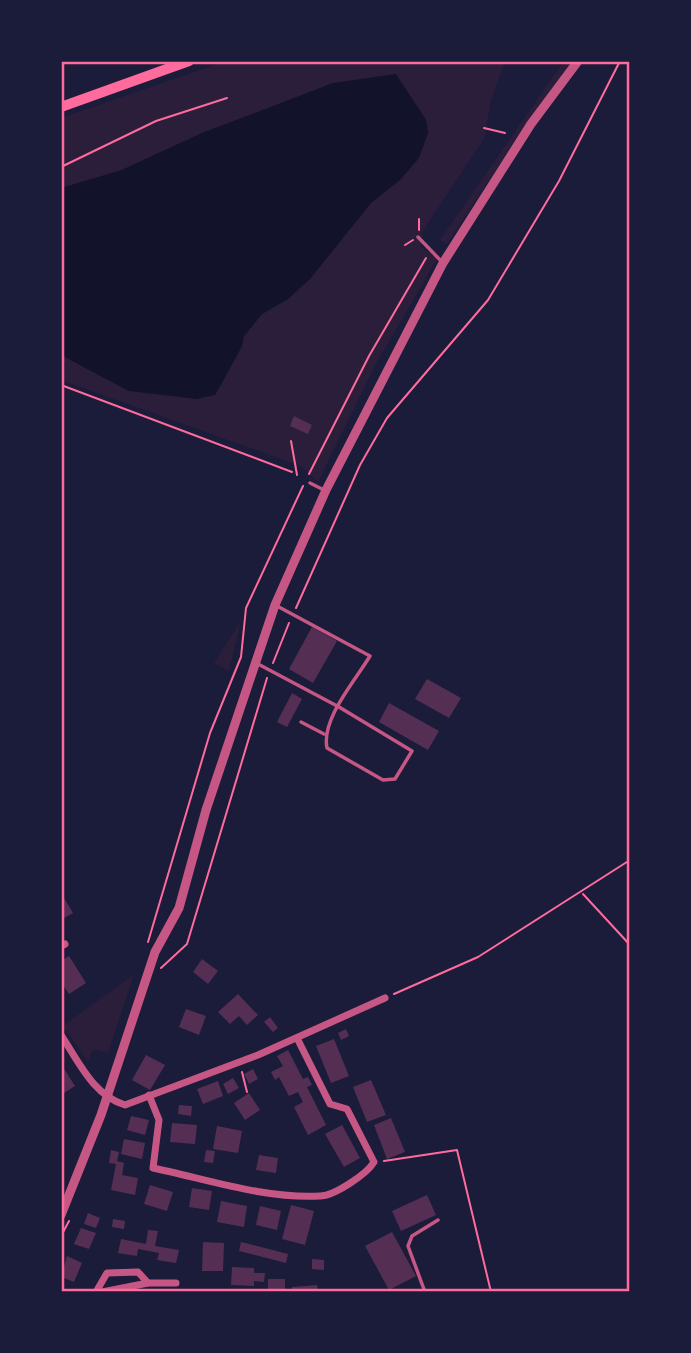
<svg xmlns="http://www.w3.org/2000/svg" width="691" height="1353" viewBox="0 0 691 1353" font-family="'Open Sans',sans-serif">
<rect width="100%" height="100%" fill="#1b1b3a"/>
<g fill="#2a1e3b">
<polygon points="226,61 505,61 490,104 485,137 423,231 421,247 437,259 377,362 318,482 301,466 61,380 61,355 129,391 218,391 242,346 244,336 262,314 288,299 371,203 401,179 428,133 426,120 396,75 202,133 122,170 61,188 61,118"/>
<polygon points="564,61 574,61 527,123 447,244 440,240"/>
<polygon points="241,621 229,671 214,663"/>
<polygon points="134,974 108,1053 93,1049 88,1062 63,1026"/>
</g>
<polygon fill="#12122b" points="396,74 426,120 428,133 419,158 401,179 371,203 310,279 288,299 262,314 244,336 242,346 215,395 197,399 129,391 61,355 61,188 122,170 202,133 333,83"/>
<g fill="#542f53">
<polygon points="294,416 312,425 308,434 290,426"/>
<polygon points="312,627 337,641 313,683 289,669"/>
<polygon points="427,679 461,698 449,718 415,699"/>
<polygon points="292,693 302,699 287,727 277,722"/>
<polygon points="389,703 439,731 428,750 379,722"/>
<polygon points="64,898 73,913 61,920 61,900"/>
<polygon points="69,956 86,983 69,994 61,982 61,961"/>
<polygon points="202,959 218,971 208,984 193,972"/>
<polygon points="238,994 258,1015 247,1025 239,1016 230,1024 218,1012"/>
<polygon points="186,1009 206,1016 199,1035 179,1027"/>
<polygon points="270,1017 278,1028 273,1032 264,1022"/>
<polygon points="346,1029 349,1036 341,1040 338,1033"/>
<polygon points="334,1039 349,1076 331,1083 316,1046"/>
<polygon points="288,1050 303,1079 308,1077 312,1085 307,1087 326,1125 308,1135 294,1107 303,1102 298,1092 289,1096 279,1077 275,1080 271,1072 283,1066 277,1056"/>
<polygon points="146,1055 165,1065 150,1090 132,1080"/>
<polygon points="61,1064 75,1086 61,1095"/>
<polygon points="253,1069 258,1079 249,1084 244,1074"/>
<polygon points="233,1078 239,1088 228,1094 223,1084"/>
<polygon points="371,1080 386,1115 367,1122 353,1087"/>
<polygon points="218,1081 223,1096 203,1104 197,1089"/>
<polygon points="249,1093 260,1110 245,1120 234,1103"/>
<polygon points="179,1105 192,1106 191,1116 178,1114"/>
<polygon points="131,1116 149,1120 145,1135 127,1130"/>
<polygon points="391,1118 405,1152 387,1159 374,1125"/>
<polygon points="172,1123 197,1125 195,1144 170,1142"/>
<polygon points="342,1125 360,1158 344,1167 325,1134"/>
<polygon points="217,1126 242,1131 238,1153 213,1149"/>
<polygon points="124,1139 145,1143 142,1159 121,1154"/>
<polygon points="111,1150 119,1152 117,1161 124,1163 122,1175 138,1178 135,1195 111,1190 116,1164 109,1163"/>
<polygon points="206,1150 215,1151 213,1163 204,1162"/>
<polygon points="259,1155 278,1158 276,1173 256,1170"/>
<polygon points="150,1185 173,1192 167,1211 144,1204"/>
<polygon points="192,1188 212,1191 209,1210 189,1207"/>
<polygon points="427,1195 436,1215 401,1231 392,1211"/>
<polygon points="221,1201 247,1206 244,1227 217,1222"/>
<polygon points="291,1205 314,1211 305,1245 282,1239"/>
<polygon points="260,1206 281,1211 277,1230 256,1225"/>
<polygon points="88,1213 100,1218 96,1228 84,1224"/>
<polygon points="113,1219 125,1221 124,1229 112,1227"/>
<polygon points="81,1228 96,1233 89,1249 74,1244"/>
<polygon points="148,1230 158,1231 155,1246 179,1250 176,1263 157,1260 159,1253 138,1249 137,1256 118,1253 121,1239 146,1244"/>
<polygon points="392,1232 416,1276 389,1290 365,1246"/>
<polygon points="203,1242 224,1243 223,1271 202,1271"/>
<polygon points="241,1242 288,1254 286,1263 239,1251"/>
<polygon points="67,1256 82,1263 74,1282 61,1277"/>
<polygon points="312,1259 324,1260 324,1270 312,1269"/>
<polygon points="232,1267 254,1268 254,1273 265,1273 264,1282 254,1281 254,1286 231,1285"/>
<rect x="268" y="1279" width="17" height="13"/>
<polygon points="317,1285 318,1292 292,1292 292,1287"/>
</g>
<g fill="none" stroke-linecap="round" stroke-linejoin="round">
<g stroke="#ff6b9d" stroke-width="2">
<polyline points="484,128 505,133"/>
<polyline points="61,167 156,121 227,98"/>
<polyline points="419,230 419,219"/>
<polyline points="405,245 413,240"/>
<polyline points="61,385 292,472"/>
<polyline points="291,441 297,475"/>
<polyline points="309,474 369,356 426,258"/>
<polyline points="296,608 360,465 387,418 488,300 559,181 620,61"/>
<polyline points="273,663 289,623"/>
<polyline points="583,894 630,945"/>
<polyline points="148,942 210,733 241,657 246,608 303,486"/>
<polyline points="161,968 187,944 267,678"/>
<polyline points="394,994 478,957 630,860"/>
<polyline points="242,1072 247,1092"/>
<polyline points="384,1161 457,1150 491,1292"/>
<polyline points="61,1236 69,1221"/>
</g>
<g stroke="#c65784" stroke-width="3.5">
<polyline points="418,237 442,262"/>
<polyline points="310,483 324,490"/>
<path d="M258 664 339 707 412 751 395 779 383 780 327 748C321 719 355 681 370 656L277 606"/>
<polyline points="301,722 324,734"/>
<polyline points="425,1292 408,1246 412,1236 438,1220"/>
</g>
<g stroke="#c65784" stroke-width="7">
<polyline points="61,946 65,944"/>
<path d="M61 1035C79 1062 93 1095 125 1105L258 1055 385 998"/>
<path d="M149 1095 159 1120 153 1168C206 1179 265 1199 320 1196 334 1196 367 1174 374 1162L347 1109 330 1104 297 1038"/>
<polyline points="96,1292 107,1273 138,1272 148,1283"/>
<polyline points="102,1292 148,1283 176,1283"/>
</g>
<polyline stroke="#c65784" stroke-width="9" points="61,1215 101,1115 155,952 179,908 206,810 275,605 326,490 443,263 531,124 578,61"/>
<polyline stroke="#ff6b9d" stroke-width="10" points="61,107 189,61"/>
</g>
<rect width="691" height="1353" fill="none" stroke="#1b1b3a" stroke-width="126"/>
<rect x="63" y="63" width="565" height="1227" fill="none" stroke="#ff6b9d" stroke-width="2.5"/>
</svg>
